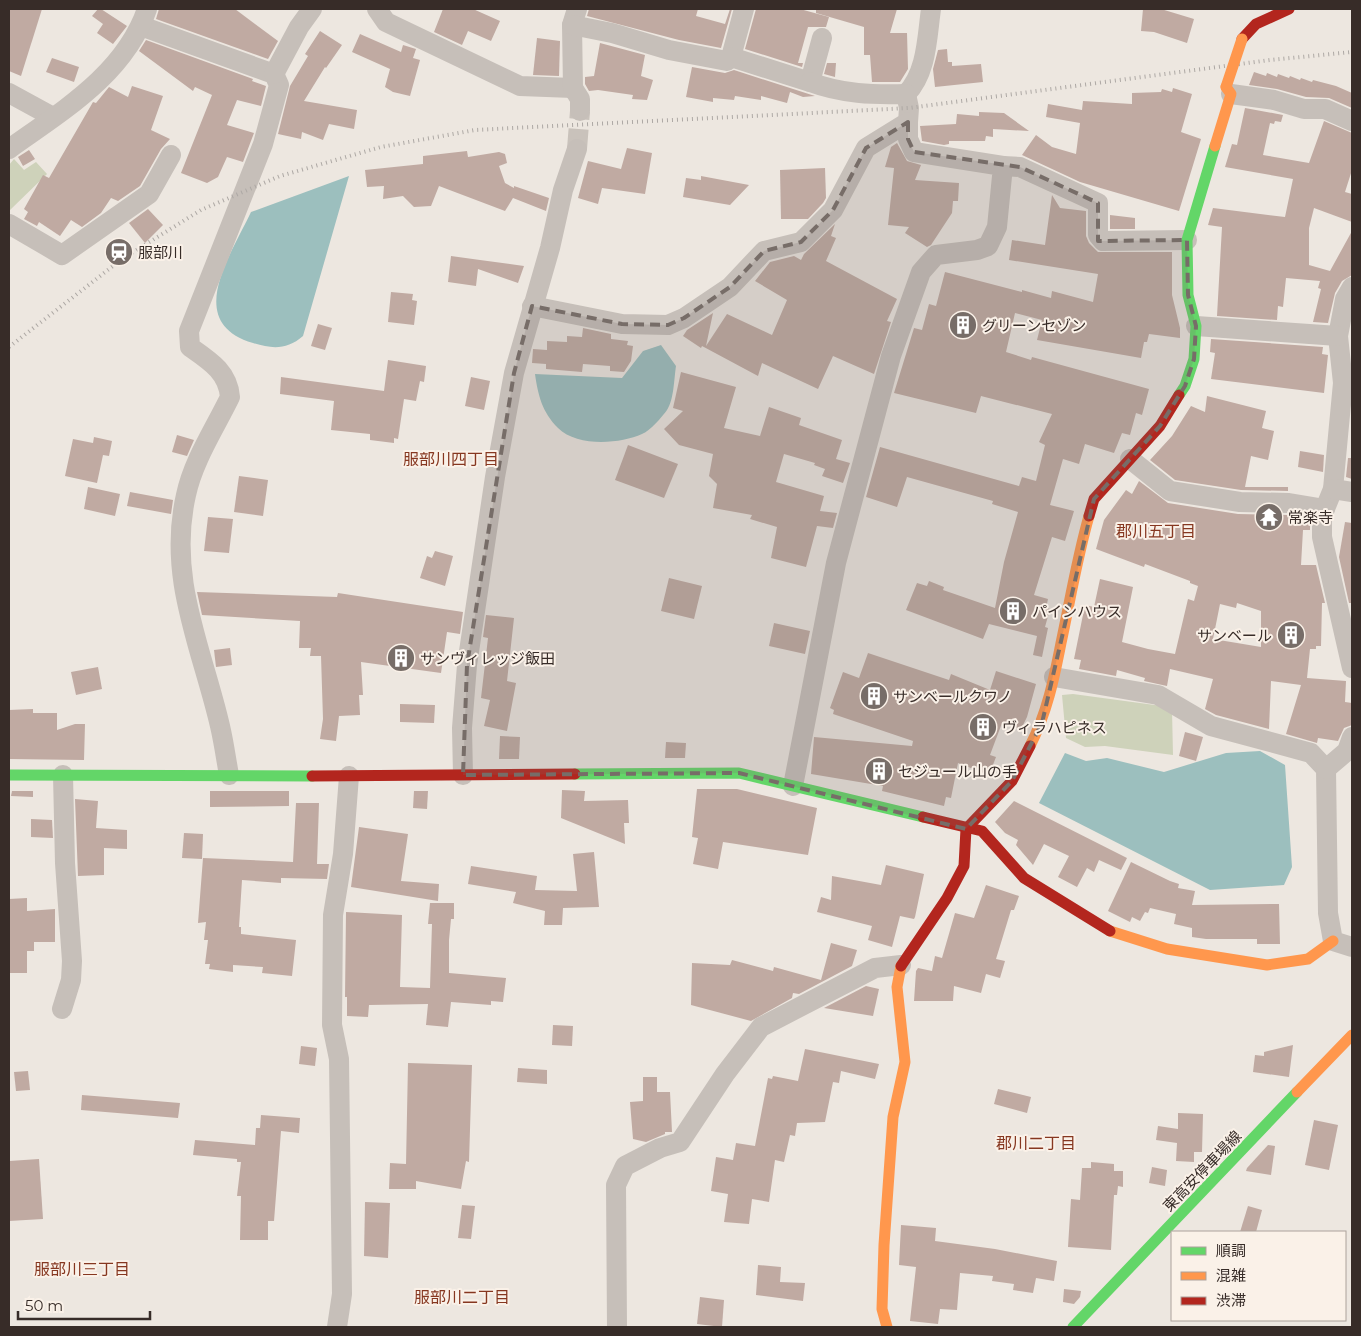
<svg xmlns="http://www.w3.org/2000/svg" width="1361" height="1336" viewBox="0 0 1361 1336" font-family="Montserrat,'Noto Sans JP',sans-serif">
<rect width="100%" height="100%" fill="#ede7e0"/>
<g fill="#ced2ba">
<polygon points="14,159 24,170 36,162 47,174 9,211 9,165"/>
<polygon points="1073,694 1162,706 1172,710 1173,755 1105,746 1085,747 1066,738 1062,695"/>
</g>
<g fill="#9cbfbe">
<path d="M349 176 303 336C287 350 272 349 253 343 183 322 231 255 251 212Z"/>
<path d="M661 345 676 366C674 379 674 400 667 410 662 417 650 431 642 434 620 444 577 447 558 428 542 412 538 395 535 374L622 378 643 351Z"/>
<polygon points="1260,751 1285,765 1292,867 1284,885 1210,890 1039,803 1065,753 1086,761 1107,758 1164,772 1226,753"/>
</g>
<g fill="#c0aaa2" fill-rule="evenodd">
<polygon points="9,9 42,9 21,76 9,71"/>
<polygon points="98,9 101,9 127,26 113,44 97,33 103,24 92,16"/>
<polygon points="159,9 235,9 278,41 268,59 156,19"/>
<polygon points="443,9 473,9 500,21 491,41 468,31 462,45 434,32"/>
<polygon points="589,9 698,9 696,16 725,24 730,9 732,9 721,48 679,40 587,16"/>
<polygon points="756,9 800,9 829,17 826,27 808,27 798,63 803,63 802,67 745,49"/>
<polygon points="816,9 897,9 890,33 907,33 908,69 900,82 872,82 870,55 864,55 864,27 816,13"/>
<polygon points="1143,9 1161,9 1194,19 1187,43 1154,32 1141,31"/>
<polygon points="320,31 342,45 326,68 325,67 304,101 357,110 354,129 329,124 323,140 302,132 301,139 278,134 290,86 308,56 305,54"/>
<polygon points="360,34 401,52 403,45 416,49 413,58 420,60 410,96 393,92 385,87 390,69 352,52"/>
<polygon points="537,38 560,41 559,76 533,75"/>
<polygon points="146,40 253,79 252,81 266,86 261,106 237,100 227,125 254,133 243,162 227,157 218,177 207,183 181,173 212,95 195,87 193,91 139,51"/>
<polygon points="600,43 645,55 641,76 653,80 647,100 632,99 633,95 598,90 589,91 585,84 585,77 594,76"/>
<polygon points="947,49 948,62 952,62 952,66 981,64 983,82 935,87 933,69 938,50"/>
<polygon points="52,58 79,67 74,82 46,72"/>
<polygon points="827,63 836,63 835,77 824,74"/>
<polygon points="692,67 725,73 734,70 815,96 803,97 790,92 787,103 761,96 761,100 735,96 734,100 713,98 713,102 686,97"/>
<polygon points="1254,72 1266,76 1267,73 1277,77 1278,74 1289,78 1290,76 1300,80 1301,78 1312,82 1313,80 1336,86 1352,93 1352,108 1329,98 1306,97 1277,89 1249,85"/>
<polygon points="132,86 163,96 151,130 170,139 161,149 140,186 118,201 111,198 101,213 82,227 71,220 60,236 39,222 37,226 24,219 28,212 24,209 43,175 49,178 93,102 96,103 109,87 128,97"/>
<polygon points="1173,88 1192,94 1181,132 1201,139 1179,211 1080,182 1022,155 1036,135 1052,147 1076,154 1080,123 1046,117 1048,104 1082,110 1083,101 1132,104 1132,93 1161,92 1162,89 1172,92"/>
<polygon points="1245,108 1283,115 1281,122 1275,121 1274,124 1270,123 1263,155 1309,163 1324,121 1352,133 1352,170 1345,192 1352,194 1352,222 1314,208 1309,228 1309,265 1330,271 1352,231 1352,275 1342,281 1335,293 1328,323 1313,322 1321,289 1318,288 1320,281 1286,278 1283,307 1278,306 1277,320 1217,316 1222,227 1208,225 1213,208 1285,217 1293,179 1225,167 1232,144 1237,145"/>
<polygon points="979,112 1004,113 1029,131 993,129 993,137 986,136 985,141 949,141 949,144 944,145 922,141 920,126 956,124 957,114 979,116"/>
<polygon points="897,143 907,161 921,165 915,180 959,183 958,201 953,201 952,213 931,245 927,247 905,233 909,227 888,225 894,168 885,167 891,147"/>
<polygon points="627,148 652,153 645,194 602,188 598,204 578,198 588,161 621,169"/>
<polygon points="29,150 35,159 23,166 18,157"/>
<polygon points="467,151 468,157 499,152 505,154 507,163 499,166 505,183 514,188 514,186 549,198 546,211 513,198 505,211 439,186 431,206 414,207 403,196 383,199 384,186 367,187 365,170 423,164 423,156"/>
<polygon points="825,168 826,198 823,203 808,219 781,219 780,170"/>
<polygon points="701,176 749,185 730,205 683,197 686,178 701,180"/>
<polygon points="1052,195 1060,208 1086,211 1086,236 1089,243 1098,252 1172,252 1172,295 1180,328 1180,338 1149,334 1147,342 1144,342 1141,358 1037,340 1042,320 1015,313 1006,352 1031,360 1032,357 1149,389 1142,415 1136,413 1130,435 1122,433 1114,453 1085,444 1079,464 1063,459 1050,505 1074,511 1065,541 1052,537 1034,595 1048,599 1046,608 1050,609 1045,627 1048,628 1042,657 1033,655 1037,636 989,624 983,639 906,610 917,583 927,586 929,581 944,587 943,590 995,608 1004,562 1018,512 992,504 993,501 907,477 897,507 866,497 880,447 1019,486 1022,477 1036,481 1045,445 1039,442 1052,414 981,396 976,413 894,393 914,328 922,330 929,304 936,306 945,272 1022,292 1022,290 1051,298 1052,291 1093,302 1098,274 1009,260 1012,240 1045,245"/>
<polygon points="148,209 163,225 145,243 129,223"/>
<polygon points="1110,215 1135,218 1135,229 1110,229"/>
<polygon points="835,224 831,236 836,238 826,261 897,299 887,321 891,322 874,374 833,356 818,389 762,363 758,376 702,346 701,348 683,336 687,330 713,313 706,346 727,314 772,335 787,300 755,281 770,262 794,256 801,260 804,254"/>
<polygon points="451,256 480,260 524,266 518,283 478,269 476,286 448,282"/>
<polygon points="391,292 413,294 412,300 417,301 414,325 388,322"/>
<polygon points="318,324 332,328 325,350 311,346"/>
<polygon points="583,328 611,334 611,339 628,341 627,345 633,346 631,361 624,372 610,371 610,366 583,364 582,372 546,369 546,364 532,363 533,349 547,350 547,341 567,342 567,336 582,337"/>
<polygon points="1211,339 1323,347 1322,354 1328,355 1324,393 1211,379 1215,353 1210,352"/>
<polygon points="388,360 426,366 424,382 420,381 416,401 404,399 398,439 394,438 394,443 370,440 370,434 331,430 334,401 280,394 281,377 384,391"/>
<polygon points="681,372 736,387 724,428 760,436 769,407 801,418 799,425 842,440 836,459 850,463 843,483 822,476 825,469 814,465 815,463 784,454 776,482 824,496 820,511 837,513 833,528 817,526 806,567 771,558 777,527 750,519 752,515 713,508 717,484 709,476 713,454 679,445 664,429 683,411 673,408"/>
<polygon points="471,377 490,381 484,410 465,406"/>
<polygon points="1207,396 1266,411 1262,428 1274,431 1268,460 1251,456 1245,487 1288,487 1288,491 1241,490 1175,480 1150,460 1172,436 1191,406 1205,412"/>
<polygon points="177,435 194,440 187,456 172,452"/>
<polygon points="94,437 112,441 109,456 103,455 97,483 65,476 73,439 93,443"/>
<polygon points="628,445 678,464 664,498 615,480"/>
<polygon points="1300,451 1324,455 1323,472 1298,467"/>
<polygon points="1348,458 1352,458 1352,479 1346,477"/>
<polygon points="239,476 268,480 263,516 234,512"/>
<path d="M1139 481 1168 503 1238 514 1288 515 1310 519V530H1303L1301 565H1316L1325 603H1322L1321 646H1316V649H1310L1307 678 1346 681 1345 702 1352 703V725L1344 728 1338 741 1318 738 1317 743 1286 734 1301 685 1271 681 1269 729 1216 715 1205 709 1213 679 1170 669 1167 686 1144 681 1145 678 1117 670 1116 676 1079 669 1081 660 1074 659 1085 605 1094 607 1100 579 1133 587 1122 642 1148 649 1175 654 1188 599 1194 601 1198 586 1190 583V581L1145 564 1144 567 1096 549 1104 520 1126 490 1132 494ZM1237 603 1261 611V647L1213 639 1220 604 1236 608Z"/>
<polygon points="88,487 120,494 115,516 84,509"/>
<polygon points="130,492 173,500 171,514 127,506"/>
<polygon points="208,517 233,519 229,553 204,551"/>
<polygon points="1345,522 1352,523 1352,603 1349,603 1339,557"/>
<polygon points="435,551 453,556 445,586 420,578 427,556 432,558"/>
<polygon points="669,578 702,586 694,619 661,611"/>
<polygon points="197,592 337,597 338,593 463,612 460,634 447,632 441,673 361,662 363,695 359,695 360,715 339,716 336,741 320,739 323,719 321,656 310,656 311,648 299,648 300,621 202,615"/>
<polygon points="486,615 514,618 507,681 516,683 507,731 484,726 490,700 481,698 488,638 483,637"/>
<polygon points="774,623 810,631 805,654 769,646"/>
<polygon points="230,648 232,665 216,667 214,650"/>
<polygon points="868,653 949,680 951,674 990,690 996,671 1036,684 1027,717 1021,729 1002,723 990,755 996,757 989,775 958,763 951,798 946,797 944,806 882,791 883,786 811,774 814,737 912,746 913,741 833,714 834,710 830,708 843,672 859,678"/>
<polygon points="98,667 102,689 76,695 71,672"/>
<polygon points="400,704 435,705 434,723 400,722"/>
<polygon points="33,709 33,713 57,713 57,730 75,724 85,724 84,760 9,759 9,710"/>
<polygon points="1185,732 1203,737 1196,761 1179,756"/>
<polygon points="500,736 520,737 519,759 499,759"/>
<polygon points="666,742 686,743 685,758 665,758"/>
<polygon points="697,789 737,789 817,808 808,855 723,842 718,869 693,864 698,838 692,837"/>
<polygon points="562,790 585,791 584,801 628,800 629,823 624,823 625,844 561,818"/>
<polygon points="12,791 33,791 33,797 11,796"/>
<polygon points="210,791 289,791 289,806 210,807"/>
<polygon points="414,791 428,791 427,809 413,808"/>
<polygon points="75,799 98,801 96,828 127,830 127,849 104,848 104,875 78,876"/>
<polygon points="1014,801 1127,858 1121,870 1099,860 1094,872 1087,868 1077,887 1058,877 1069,856 1044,844 1033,865 1016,845 1018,840 1005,833 995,822"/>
<polygon points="296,803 319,803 317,864 329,864 327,879 281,878 281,883 242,880 239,927 241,927 241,934 296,940 292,976 262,973 263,967 233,965 233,972 209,969 210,964 205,964 208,940 204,940 206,922 198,923 203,858 293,862"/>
<polygon points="31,819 52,820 53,838 31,837"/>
<polygon points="359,827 408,834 401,881 439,884 438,901 351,887"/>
<polygon points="184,833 203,834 202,859 182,858"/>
<polygon points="594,852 599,907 563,908 562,925 544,925 545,911 513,903 516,892 468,884 471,866 537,876 535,890 577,891 573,854"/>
<polygon points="1131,862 1170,881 1179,884 1178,888 1195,891 1192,905 1279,904 1280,944 1257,944 1257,939 1206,939 1192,937 1192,928 1174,924 1176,914 1150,908 1148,913 1145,912 1140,921 1132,917 1130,922 1108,911"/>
<polygon points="886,865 924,874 915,917 914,919 900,916 892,947 868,940 872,926 817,912 821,897 831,900 832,876 881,885"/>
<polygon points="986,885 1019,896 1014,910 1011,910 996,959 1005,961 1000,978 986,974 981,993 954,986 953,1001 914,1001 916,971 918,968 932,971 935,956 942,958 955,913 974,918"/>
<polygon points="27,898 27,911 55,909 55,942 34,942 34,951 27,951 27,973 9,973 9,899"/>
<polygon points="430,903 454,903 454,919 451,919 449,940 449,973 506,978 503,1002 491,1001 491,1005 451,1002 448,1027 426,1025 428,1004 369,1005 368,1017 347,1016 347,997 345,997 346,912 402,915 400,987 430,988 432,924 428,924"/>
<polygon points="831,943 857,950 852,966 799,994 793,993 792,998 751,1021 691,1005 692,963 730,965 732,960 773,971 774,967 821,980"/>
<polygon points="866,986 879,989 873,1016 824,1008"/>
<polygon points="553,1025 573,1026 572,1046 552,1045"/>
<polygon points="1293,1045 1289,1077 1253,1072 1255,1055 1264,1056 1264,1052"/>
<polygon points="301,1046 317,1048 315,1066 299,1064"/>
<polygon points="805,1049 879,1064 875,1079 841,1071 839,1083 833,1082 825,1122 797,1123 795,1136 790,1135 784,1162 775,1160 769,1202 752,1199 749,1224 724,1222 728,1194 711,1191 716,1157 733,1160 736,1143 755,1146 768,1078 772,1079 773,1076 798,1081"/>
<polygon points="408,1063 472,1065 469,1162 466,1161 461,1189 416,1181 416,1189 389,1189 390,1163 406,1164"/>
<polygon points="518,1068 547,1070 547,1084 517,1082"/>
<polygon points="28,1071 30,1090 16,1091 14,1072"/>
<polygon points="643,1077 657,1077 657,1092 670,1092 672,1132 665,1132 665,1134 646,1142 633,1139 630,1102 643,1101"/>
<polygon points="998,1089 1031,1097 1027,1113 994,1104"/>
<polygon points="82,1095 180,1103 178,1118 81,1110"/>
<polygon points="1178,1113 1203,1114 1202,1152 1194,1152 1194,1162 1176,1161 1177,1143 1156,1140 1158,1126 1178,1129"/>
<polygon points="261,1115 300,1118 299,1133 281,1131 274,1221 268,1221 268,1240 240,1240 241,1196 237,1196 241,1162 237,1162 237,1159 193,1155 195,1140 255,1145 256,1128 260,1128"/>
<polygon points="1314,1120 1338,1125 1329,1170 1305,1165"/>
<polygon points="1268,1145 1275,1146 1271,1175 1246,1171 1247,1168"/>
<polygon points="39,1159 43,1219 9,1221 9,1161"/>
<polygon points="1091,1162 1114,1164 1114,1171 1123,1171 1123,1187 1118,1186 1117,1195 1114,1195 1111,1250 1068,1247 1071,1199 1080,1200 1082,1168 1091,1168"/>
<polygon points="1152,1167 1167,1170 1165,1186 1149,1183"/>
<polygon points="365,1202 390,1203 388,1258 364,1256"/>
<polygon points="462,1205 475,1206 471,1239 458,1238"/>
<polygon points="1248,1206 1262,1210 1256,1232 1240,1232"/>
<polygon points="901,1225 936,1228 935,1241 995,1249 1057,1261 1054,1281 1036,1278 1033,1293 1013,1290 1014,1284 992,1281 993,1276 960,1273 957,1310 940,1309 938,1324 910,1321 916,1267 899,1265"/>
<polygon points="758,1265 781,1267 780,1282 805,1283 803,1301 756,1295"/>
<polygon points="1064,1289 1081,1291 1080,1297 1074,1304 1063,1302"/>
<polygon points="700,1297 724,1300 722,1327 697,1324"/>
</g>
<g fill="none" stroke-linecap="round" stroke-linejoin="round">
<polyline stroke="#c9c2bb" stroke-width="20" stroke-dasharray="20 10" stroke-linecap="butt" points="577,149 580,111"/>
<g stroke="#c6bfb9" stroke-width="20">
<polyline points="377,9 386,22 520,86 573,88"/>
<polyline points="577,9 572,25 573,88 580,99 580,111"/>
<polyline points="744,9 731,57 810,82 822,38"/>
<polyline points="572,25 612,33 669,50 727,61 731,57"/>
<path d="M141 26 274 74 279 85 263 144 189 331 190 347C210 361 228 372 230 397 215 428 193 461 186 495 167 578 202 648 220 726 224 743 226 759 229 775"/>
<polyline points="274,74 299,27 312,9"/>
<polyline points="9,93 53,117"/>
<path d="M906 94C927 73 927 37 931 9"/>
<polyline points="1231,94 1274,100 1304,109 1325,109 1352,121"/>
<path d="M9 149C62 111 125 74 147 9"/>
<polyline points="1003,166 1020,167 1098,203 1098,235 1103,241 1187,240"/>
<polyline points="9,224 62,255 149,194 171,155"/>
<polyline points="1352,287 1345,299 1338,336 1343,383 1333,489 1322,516 1322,537 1352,668"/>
<path d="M532 306 622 324 668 325 684 318 730 287 764 251 801 242 833 210 866 148 908 122 909 108 906 94C873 95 842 94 810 82"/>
<polyline points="1196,326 1338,336"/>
<polyline points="1130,459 1170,491 1240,502 1289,503 1325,509"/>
<polyline points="1333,489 1352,492"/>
<polyline points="1054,677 1158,695 1211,726 1311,753 1326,769 1328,913 1333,941 1352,947"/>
<polyline points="1326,769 1347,751 1352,737"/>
<polyline points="463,775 462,728 467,665 495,477 514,373 550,248 563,190 577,149"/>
<polyline points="793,786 836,563 891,356 921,272 936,255 977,250 988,246 997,227 1003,166 914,152 908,139 908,122"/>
<polyline points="62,1009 71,980 72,961 65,863 63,775"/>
<polyline points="337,1327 342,1294 339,1059 332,1025 333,915 343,854 349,776"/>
<polyline points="617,1327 616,1185 625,1166 660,1148 680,1142 725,1074 761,1027 875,968 901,965"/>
</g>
<g stroke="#63d668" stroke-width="11">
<polyline points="1179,395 1185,386 1194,359 1196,326 1188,295 1187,240 1215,146"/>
<polyline points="575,774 739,773 923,817"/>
<polyline points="9,775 312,776"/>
<polyline points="1073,1327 1297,1092"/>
</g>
<g stroke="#ff974d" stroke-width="11">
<polyline points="1215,146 1231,94 1226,87"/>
<path d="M1030 746C1047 713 1054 679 1061 643 1070 601 1077 558 1089 516"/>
<polyline points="1110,931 1167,949 1267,965 1308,959 1333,941"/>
<polyline points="1297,1092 1352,1035"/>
<polyline points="887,1327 882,1309 884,1245 893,1117 905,1062 897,987 901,966"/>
</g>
<g stroke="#b3261e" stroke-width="11">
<polyline points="1242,39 1256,24 1289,9"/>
<polyline points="1089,516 1094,499 1160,426 1179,395"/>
<polyline points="312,776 575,774"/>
<polyline points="923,817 982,831 1024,878 1110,931"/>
<polyline points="901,966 947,898 964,866 966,829 1012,781 1030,746"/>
</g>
<polyline stroke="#ada8a4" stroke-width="4" stroke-dasharray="1 4" stroke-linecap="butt" points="9,347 122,259 201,210 280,176 381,147 475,130 909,108 1270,60 1352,52"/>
<polyline stroke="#ff974d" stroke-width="11" points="1226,87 1242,39"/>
</g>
<path fill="#776d68" fill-opacity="0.2" stroke="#776d68" stroke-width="4" stroke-dasharray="10 6" stroke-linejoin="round" d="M908 122V139L914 152 1020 167 1098 203V241L1187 240 1188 295 1196 326 1194 359 1185 386 1160 426 1094 499 1042 723 1012 781 966 829 739 773 463 775 467 665 514 373 532 306 622 324 668 325 684 318 730 287 764 251 801 242 833 210 866 148Z"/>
<defs>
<symbol id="station-disc" viewBox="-11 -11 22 22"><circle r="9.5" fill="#776d68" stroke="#faf1e8"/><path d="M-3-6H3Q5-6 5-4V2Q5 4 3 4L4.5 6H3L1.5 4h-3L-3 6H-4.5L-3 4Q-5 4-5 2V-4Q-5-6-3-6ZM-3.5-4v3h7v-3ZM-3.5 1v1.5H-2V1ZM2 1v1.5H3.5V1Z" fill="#fff"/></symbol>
<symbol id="building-disc" viewBox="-11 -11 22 22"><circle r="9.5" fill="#776d68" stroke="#faf1e8"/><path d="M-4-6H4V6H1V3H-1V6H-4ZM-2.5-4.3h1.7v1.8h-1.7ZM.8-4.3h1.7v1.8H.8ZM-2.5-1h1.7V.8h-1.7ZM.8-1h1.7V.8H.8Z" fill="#fff"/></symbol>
<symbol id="temple-disc" viewBox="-11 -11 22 22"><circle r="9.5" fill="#776d68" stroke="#faf1e8"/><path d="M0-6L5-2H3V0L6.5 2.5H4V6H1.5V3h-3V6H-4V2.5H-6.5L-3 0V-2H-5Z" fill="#fff"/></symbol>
</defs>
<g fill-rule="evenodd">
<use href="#station-disc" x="103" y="236" width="32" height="32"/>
<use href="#building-disc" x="947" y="309" width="32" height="32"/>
<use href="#temple-disc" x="1253" y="501" width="32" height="32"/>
<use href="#building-disc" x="997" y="595" width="32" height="32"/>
<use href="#building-disc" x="1275" y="619" width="32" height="32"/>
<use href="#building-disc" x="385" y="642" width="32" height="32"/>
<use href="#building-disc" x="858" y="680" width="32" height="32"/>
<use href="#building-disc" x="967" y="711" width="32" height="32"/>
<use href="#building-disc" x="863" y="755" width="32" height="32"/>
</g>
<g text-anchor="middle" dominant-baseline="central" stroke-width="4" stroke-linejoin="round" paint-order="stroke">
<g font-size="15" fill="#372c28" stroke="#faf1e8" text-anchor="start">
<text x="138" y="252">服部川</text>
<text x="982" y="325">グリーンセゾン</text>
<text x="1288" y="517">常楽寺</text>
<text x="1032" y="611">パインハウス</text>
<text x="1272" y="635" text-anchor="end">サンベール</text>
<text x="420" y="658">サンヴィレッジ飯田</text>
<text x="893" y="696">サンベールクワノ</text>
<text x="1002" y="727">ヴィラハピネス</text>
<text x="898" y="771">セジュール山の手</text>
</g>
<g font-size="15" fill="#372c28" stroke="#faf1e8">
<text transform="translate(1202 1171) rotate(-46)">東高安停車場線</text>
</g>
<g font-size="16" fill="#863720" stroke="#faf1e8">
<text x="451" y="459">服部川四丁目</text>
<text x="1156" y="531">郡川五丁目</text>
<text x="1036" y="1143">郡川二丁目</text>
<text x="82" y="1269">服部川三丁目</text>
<text x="462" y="1297">服部川二丁目</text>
</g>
</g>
<rect width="1361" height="1336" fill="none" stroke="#372c28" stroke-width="20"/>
<rect x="1171" y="1231" width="175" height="90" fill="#faf1e8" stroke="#aca29b"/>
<rect x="1181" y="1247" width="25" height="8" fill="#63d668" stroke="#aca29b"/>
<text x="1216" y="1256" font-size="15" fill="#372c28">順調</text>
<rect x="1181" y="1272" width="25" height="8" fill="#ff974d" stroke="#aca29b"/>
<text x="1216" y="1281" font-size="15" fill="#372c28">混雑</text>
<rect x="1181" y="1297" width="25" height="8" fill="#b3261e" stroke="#aca29b"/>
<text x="1216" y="1306" font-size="15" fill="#372c28">渋滞</text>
<path d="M18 1311v8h132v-8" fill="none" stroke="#372c28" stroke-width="2.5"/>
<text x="25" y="1311" font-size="15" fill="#372c28" stroke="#faf1e8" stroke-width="4" paint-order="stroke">50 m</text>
</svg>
